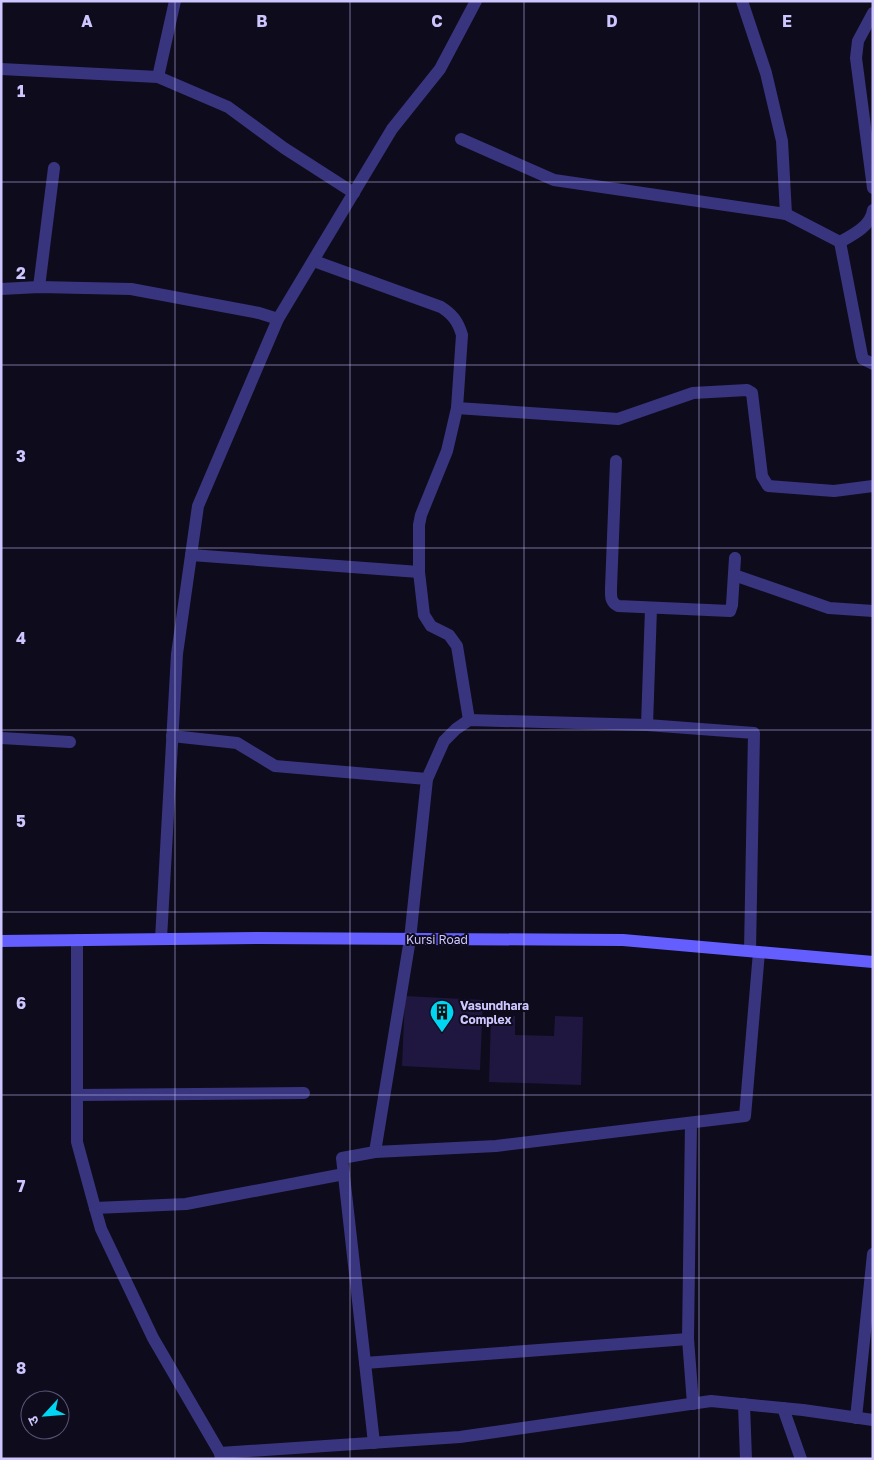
<svg xmlns="http://www.w3.org/2000/svg" width="874" height="1460" viewBox="0 0 874 1460" font-family="'Golos Text','Noto Sans Devanagari',sans-serif">
<rect width="100%" height="100%" fill="#0e0b1d"/>
<g fill="#1f173f">
<polygon points="405,996 483,1000 480,1070 402,1066"/>
<polygon points="491,1015 515,1016 515,1035 554,1036 555,1016 583,1017 581,1085 489,1082"/>
</g>
<g fill="none" stroke-linecap="round" stroke-linejoin="round">
<g stroke="#38357e" stroke-width="12">
<polyline points="1,69 158,77 228,107 284,148 354,193"/>
<polyline points="158,77 175,1"/>
<polyline points="39,287 54,168"/>
<polyline points="1,289 39,287 131,289 259,313 278,319"/>
<polyline points="1,738 70,742"/>
<polyline points="77,1095 304,1093"/>
<polyline points="691,1123 688,1339 693,1404"/>
<polyline points="375,1152 410,939"/>
<polyline points="95,1208 186,1204 344,1174"/>
<polyline points="365,1363 688,1339"/>
<polyline points="744,1404 746,1459"/>
<polyline points="783,1408 801,1459"/>
<polyline points="856,1418 873,1254"/>
<polyline points="374,1443 342,1158 375,1152 496,1146 745,1116 759,952"/>
</g>
<g stroke="#38357e" stroke-width="12">
<polyline points="742,1 766,73 782,141 786,214"/>
<polyline points="873,13 858,41 856,58 873,188"/>
<polyline points="461,139 554,180 786,214 840,242"/>
<polyline points="840,242 862,356 863,359 873,364"/>
<path d="M840 242C853 235 871 226 873 210"/>
<path d="M314 261 441 307C452 314 458 321 462 335L457 408 447 451 421 515 419 525V572L424 615 431 626 449 635 457 646 469 720"/>
<polyline points="457,408 618,419 693,393 747,390 752,393 762,476 768,486 834,491 873,486"/>
<path d="M616 461 611 588C611 596 610 602 618 606L730 611 732 605 735 558"/>
<polyline points="191,555 419,572"/>
<polyline points="734,575 829,608 873,611"/>
<polyline points="647,725 651,608"/>
<polyline points="172,736 237,743 275,766 427,779"/>
<polyline points="161,939 177,654 198,506 278,319 392,129 440,69 476,1"/>
<polyline points="410,939 427,779 444,741 456,729 469,720 647,725 754,733 750,951"/>
<polyline points="77,940 77,1142 95,1208 101,1229 153,1338 220,1453 221,1459"/>
<polyline points="220,1453 460,1437 711,1401 803,1410 873,1420"/>
</g>
<polyline stroke="#655eff" stroke-width="12" points="1,941 259,938 623,940 873,962"/>
</g>
<path fill="none" stroke="#cec7ff" stroke-width="1" stroke-opacity="0.55" d="M175 1V1459M350 1V1459M524 1V1459M699 1V1459M1 182H873M1 365H873M1 548H873M1 730H873M1 912H873M1 1095H873M1 1278H873"/>
<defs>
<symbol id="building-pin" viewBox="-11 -11 22 30"><path d="M0 17L-7.5 6A9.5 9.5 0 1 1 7.5 6Z" fill="#00d6f2" stroke="#0e0b1d"/><path d="M-4-6H4V6H1V3H-1V6H-4ZM-2.5-4.3h1.7v1.8h-1.7ZM.8-4.3h1.7v1.8H.8ZM-2.5-1h1.7V.8h-1.7ZM.8-1h1.7V.8H.8Z" fill="#111"/></symbol>
</defs>
<g fill-rule="evenodd">
<use href="#building-pin" x="428" y="998" width="28" height="38"/>
</g>
<g text-anchor="middle" dominant-baseline="central" stroke-width="4" stroke-linejoin="round" paint-order="stroke">
<g font-size="12" fill="#cec7ff" stroke="#0e0b1d">
<text x="437" y="939">Kursi Road</text>
</g>
<g font-size="12" font-weight="bold" fill="#cec7ff" stroke="#0e0b1d" text-anchor="start">
<text x="460" y="1005">Vasundhara<tspan x="460" dy="14">Complex</tspan></text>
</g>
</g>
<g font-size="16" text-anchor="middle" font-weight="bold" fill="#cec7ff" stroke="#0e0b1d" stroke-width="4" stroke-linejoin="round" paint-order="stroke">
<text x="87" y="27">A</text>
<text x="262" y="27">B</text>
<text x="437" y="27">C</text>
<text x="612" y="27">D</text>
<text x="787" y="27">E</text>
<text x="21" y="97">1</text>
<text x="21" y="279">2</text>
<text x="21" y="462">3</text>
<text x="21" y="644">4</text>
<text x="21" y="827">5</text>
<text x="21" y="1009">6</text>
<text x="21" y="1192">7</text>
<text x="21" y="1374">8</text>
</g>
<rect width="874" height="1460" fill="none" stroke="#cec7ff" stroke-width="5"/>
<g transform="translate(45 1415) rotate(244)"><circle r="24" fill="#0e0b1d" stroke="#5b5677"/>
<path d="M0-4L9 19L0 12L-9 19Z" fill="#00d6f2"/>
<text y="-8" font-size="14" font-weight="bold" text-anchor="middle" fill="#cec7ff">उ</text>
</g>
</svg>
